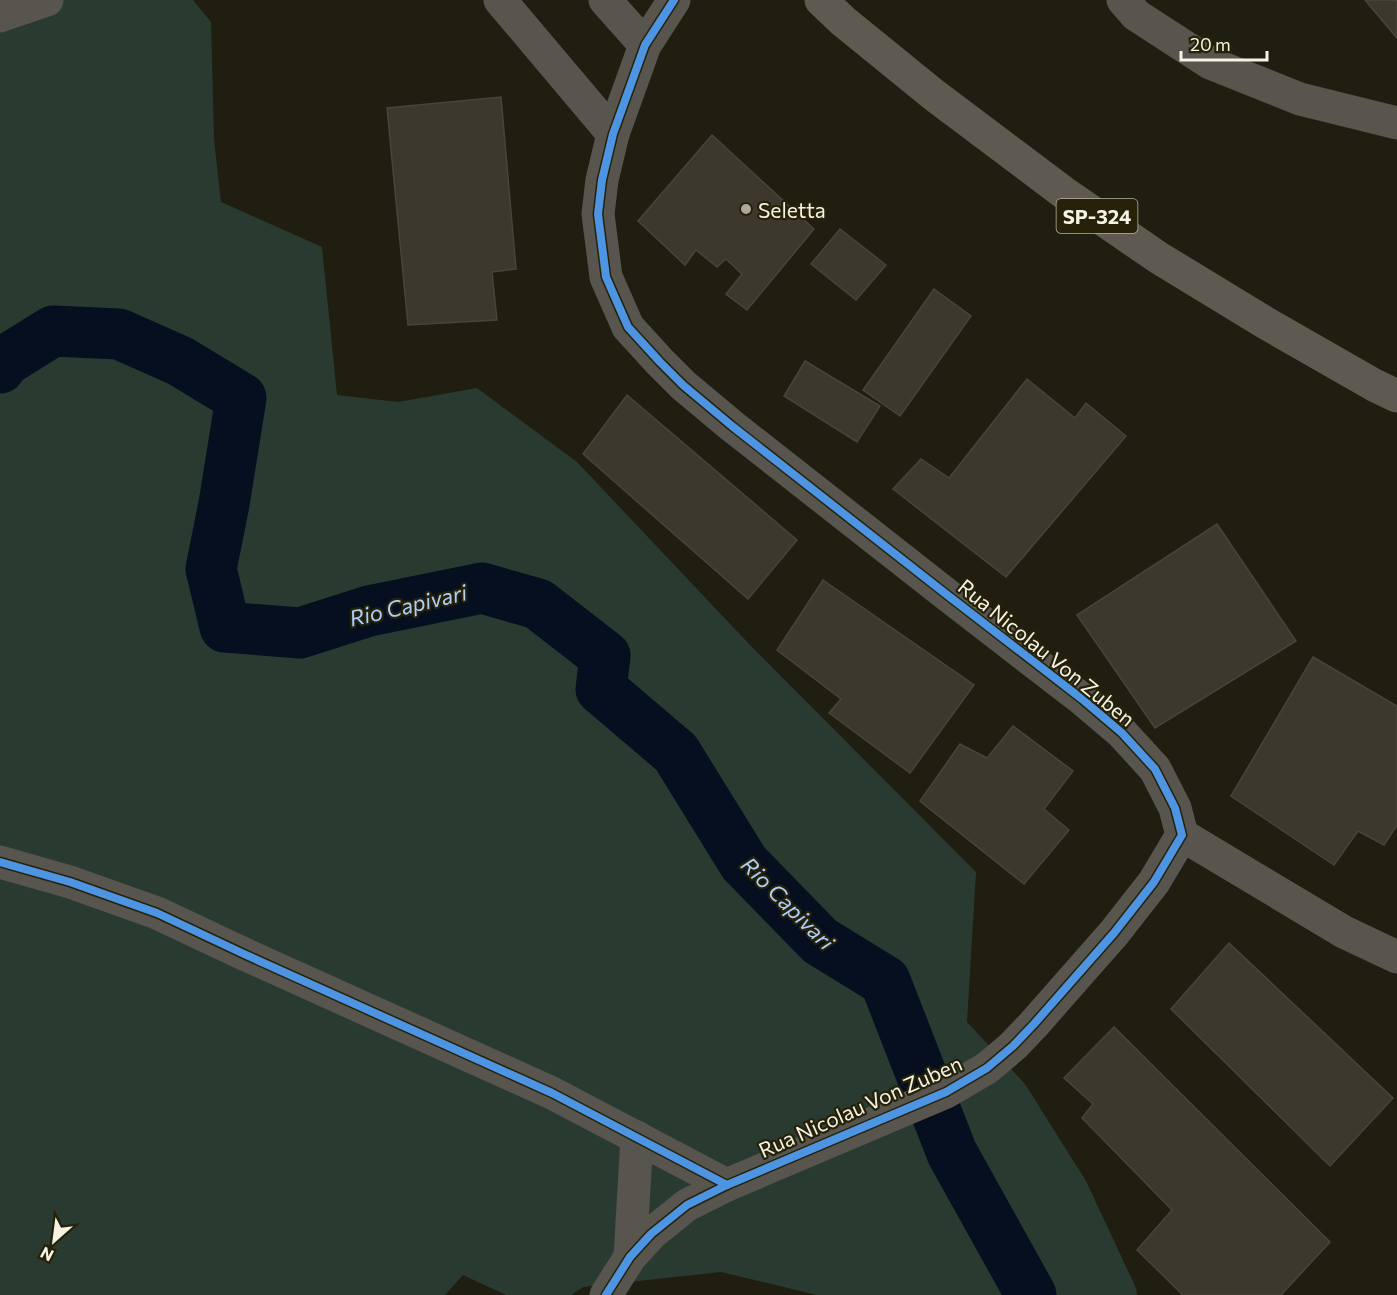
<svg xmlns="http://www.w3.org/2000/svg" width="1397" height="1295" viewBox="0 0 1397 1295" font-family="Commissioner,sans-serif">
<rect width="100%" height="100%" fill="#201e10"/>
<polygon fill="#293b30" points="47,0 193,0 211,22 214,140 221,202 322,247 337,395 398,402 477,388 577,462 749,644 976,872 967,1022 1025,1084 1086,1181 1136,1288 1137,1295 817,1295 721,1272 583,1287 571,1295 506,1295 463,1275 445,1295 0,1295 0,16"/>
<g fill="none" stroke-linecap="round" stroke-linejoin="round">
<polyline stroke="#050f1f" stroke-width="51" points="0,368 5,361 53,331 119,334 180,361 241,398 224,504 211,569 225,627 300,633 369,611 482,588 538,604 605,656 601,689 676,753 744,863 820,941 885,981 952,1153 1031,1295"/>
</g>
<g fill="#3d382e" stroke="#48443a" stroke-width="1.5">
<polygon points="1365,0 1397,0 1397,38"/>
<polygon points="501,97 516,269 492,272 497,320 408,325 387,108"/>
<polygon points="712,135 814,229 747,310 726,294 742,274 726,259 717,267 696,250 685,265 638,221"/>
<polygon points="840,229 886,265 856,300 811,264"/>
<polygon points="934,289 971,316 900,416 863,390"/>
<polygon points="805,361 880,406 857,442 784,396"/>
<polygon points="1027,379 1075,418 1086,403 1126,436 1006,577 893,489 921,459 949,478"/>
<polygon points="627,395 797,540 748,599 583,454"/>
<polygon points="1217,524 1296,641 1155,728 1077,615"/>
<polygon points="823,580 974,685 910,773 829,713 841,699 777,650"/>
<polygon points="1313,657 1397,706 1397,825 1384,845 1358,831 1334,865 1231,796"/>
<polygon points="1013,726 1073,771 1044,809 1069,830 1024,884 920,801 960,744 987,758"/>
<polygon points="1229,943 1393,1098 1330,1166 1171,1009"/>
<polygon points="1114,1027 1330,1242 1281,1295 1183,1295 1137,1250 1172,1210 1082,1118 1093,1104 1064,1078"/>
</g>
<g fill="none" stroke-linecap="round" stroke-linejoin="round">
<g stroke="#57554e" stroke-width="33">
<polyline points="500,0 613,134"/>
<polyline points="605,0 645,45"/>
<polyline points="1123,0 1136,15 1210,63 1300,99 1397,123"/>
<polyline points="0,16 47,0"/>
<polyline points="1182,835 1344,932 1397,957"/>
<polyline points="0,862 70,882 157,913 244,954 552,1093 727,1185"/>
<polyline points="630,1257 637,1137"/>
<polyline points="606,1295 630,1257 651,1234 687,1205 727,1185 946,1092 987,1068 1013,1046 1034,1024 1114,933 1154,882 1182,835 1175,808 1155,769 1122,733 1082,699 946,594 732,426 683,385 660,362 628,327 606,277 598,214 602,180 613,134 645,45 674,0"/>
</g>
<polyline stroke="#5f5a51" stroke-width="33" points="821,0 843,21 934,95 1063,192 1159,258 1264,322 1374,385 1397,396"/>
<defs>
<g id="cycleway">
<polyline points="0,862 70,882 157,913 244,954 552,1093 727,1185"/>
<polyline points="606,1295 630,1257 651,1234 687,1205 727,1185 946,1092 987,1068 1013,1046 1034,1024 1114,933 1154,882 1182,835 1175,808 1155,769 1122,733 1082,699 946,594 732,426 683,385 660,362 628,327 606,277 598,214 602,180 613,134 645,45 674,0"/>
</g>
</defs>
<use href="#cycleway" stroke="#26220a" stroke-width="11"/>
<use href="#cycleway" stroke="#4d94e3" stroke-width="8"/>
</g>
<circle fill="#aba89a" stroke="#26220a" stroke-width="2" cx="746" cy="209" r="6"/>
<g text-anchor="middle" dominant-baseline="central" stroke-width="4.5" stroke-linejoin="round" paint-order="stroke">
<rect fill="#26220a" stroke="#b8b4a3" stroke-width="1.5" x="1056.5" y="199" width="81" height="34" rx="4.5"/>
<g font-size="20" font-weight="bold" fill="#f6f3e5">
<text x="1097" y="216">SP-324</text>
</g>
<g font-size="21" fill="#f6f3e5" stroke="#26220a" text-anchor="start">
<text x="758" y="209">Seletta</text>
</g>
<g font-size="21" fill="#f6f3e5" stroke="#26220a">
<text transform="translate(1047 652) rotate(39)">Rua Nicolau Von Zuben</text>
<text transform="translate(860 1106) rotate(-24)">Rua Nicolau Von Zuben</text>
</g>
<g font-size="22" font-style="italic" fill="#adcffe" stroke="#26220a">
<text transform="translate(408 605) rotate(-13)">Rio Capivari</text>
<text transform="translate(788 903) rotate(45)">Rio Capivari</text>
</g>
</g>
<g transform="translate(54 1241) rotate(208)" stroke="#26220a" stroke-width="4.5" paint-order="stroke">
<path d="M0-4.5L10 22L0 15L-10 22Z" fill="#f6f3e5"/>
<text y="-9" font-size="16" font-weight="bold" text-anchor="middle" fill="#f6f3e5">N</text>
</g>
<path d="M1181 51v9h86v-9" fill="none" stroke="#f6f3e5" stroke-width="3"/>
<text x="1190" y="51" font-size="18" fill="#f6f3e5" stroke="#26220a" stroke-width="4.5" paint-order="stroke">20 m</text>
</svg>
